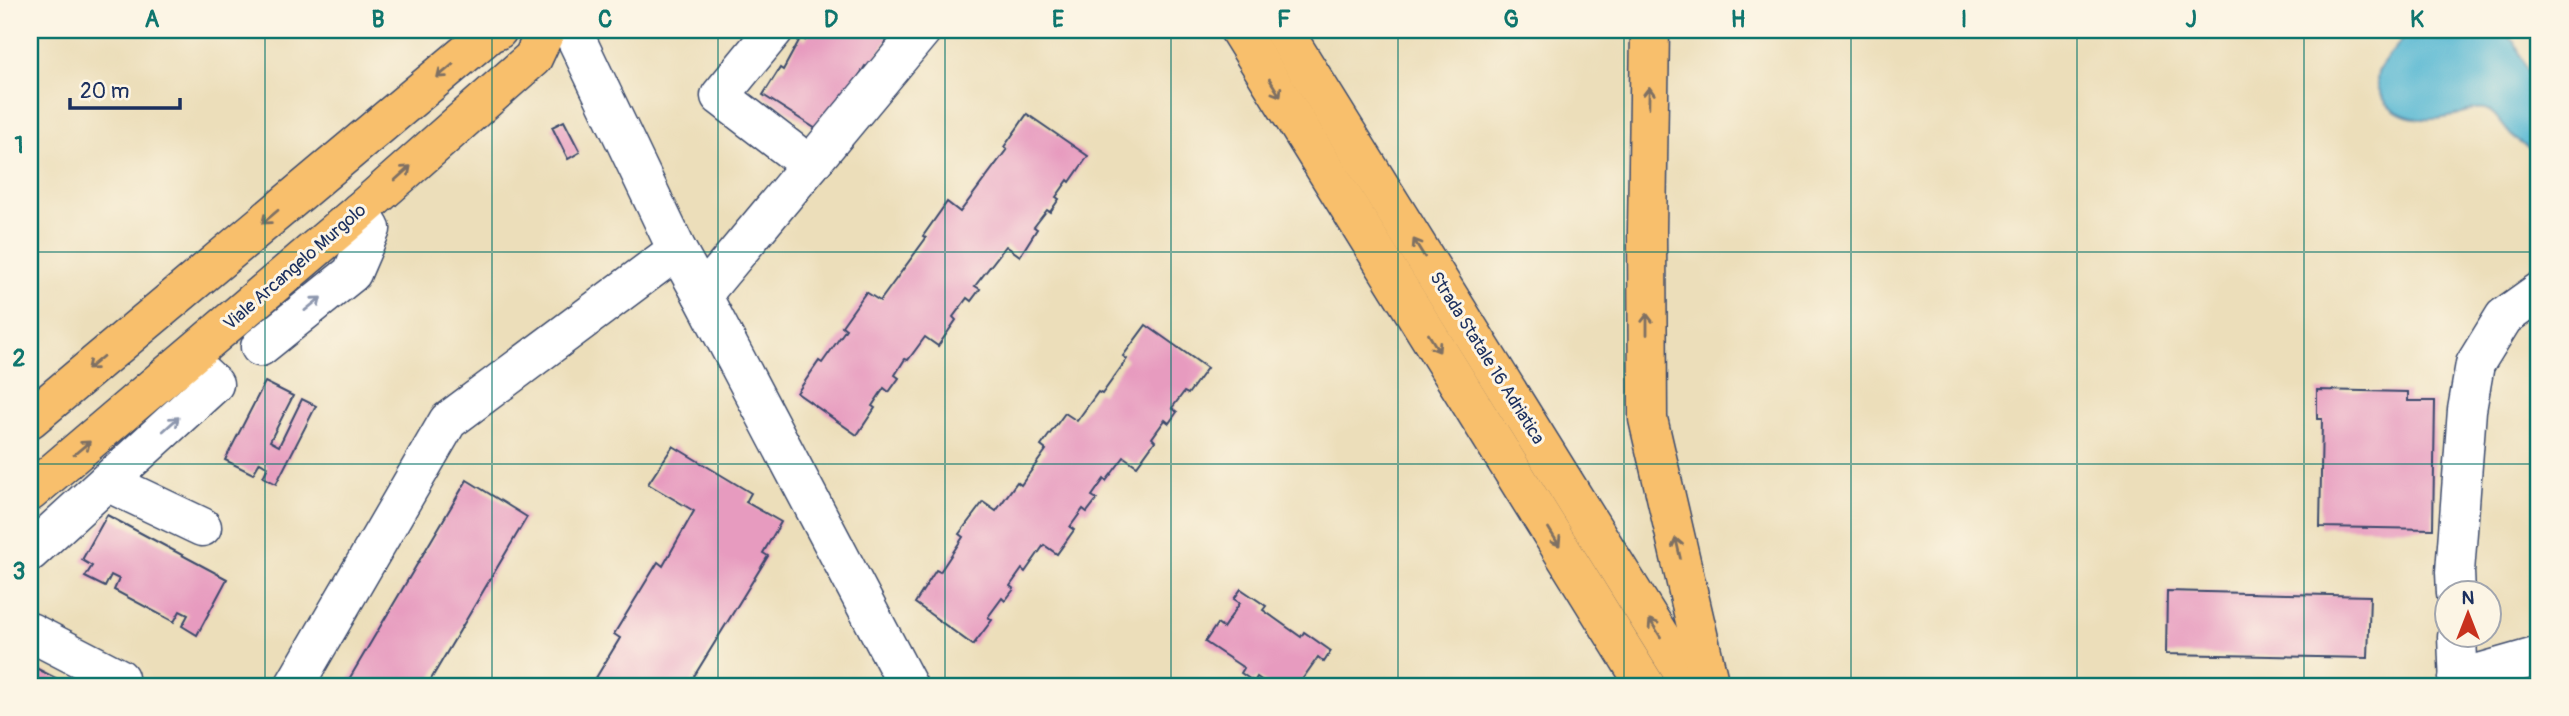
<svg xmlns="http://www.w3.org/2000/svg" width="2569" height="716" viewBox="0 0 2569 716" font-family="Pangolin,sans-serif">
<rect width="100%" height="100%" fill="#fcf5e5"/>
<filter id="ink" filterUnits="userSpaceOnUse"><feTurbulence type="fractalNoise" baseFrequency=".0143" numOctaves="2"/><feDisplacementMap in="SourceGraphic" scale="14" xChannelSelector="R" yChannelSelector="G"/><feConvolveMatrix kernelMatrix="1 2 1 2 8 2 1 2 1" color-interpolation-filters="sRGB"/></filter>
<filter id="wash" filterUnits="userSpaceOnUse"><feTurbulence type="fractalNoise" baseFrequency=".00686" numOctaves="4" result="noise"/><feDisplacementMap in="SourceGraphic" scale="28" xChannelSelector="R" yChannelSelector="G"/><feGaussianBlur stdDeviation="1.57" result="paint"/><feColorMatrix in="noise" values="0 0 0 0 0 0 0 0 0 0 0 0 0 0 0 0 0 1.4 0 .05"/><feComposite in="paint" operator="in"/></filter>
<g filter="url(#wash)">
<rect width="100%" height="100%" fill="#ecdeba"/>
<path fill="#55b7d3" stroke="#387398" stroke-width="2" d="M2407 30H2498L2515 42 2530 78 2539 92V151C2507 146 2502 113 2485 109 2474 106 2460 115 2449 117 2424 122 2395 120 2382 96 2378 88 2375 78 2379 70 2386 55 2401 46 2407 30Z"/>
<g id="blocks">
<g fill="#e79bbf">
<polygon points="811,30 914,30 904,45 890,36 869,68 865,66 824,134 763,95 780,68 783,70 801,37 805,40"/>
<polygon points="1027,114 1088,156 1070,182 1068,180 1056,197 1059,199 1050,212 1047,210 1034,227 1037,229 1020,256 1006,246 975,286 980,289 971,301 967,298 953,317 956,320 938,346 925,337 908,360 905,359 895,375 899,378 889,392 884,388 872,406 875,408 857,435 797,393 819,361 822,363 846,329 842,326 866,292 880,301 926,238 923,236 947,202 960,212 1007,149 1004,147"/>
<polygon points="564,121 580,152 568,159 552,127"/>
<polygon points="1146,325 1207,368 1188,394 1184,392 1172,408 1177,412 1169,423 1165,420 1152,438 1155,441 1137,466 1124,457 1106,481 1104,479 1092,496 1097,499 1087,512 1083,509 1070,527 1074,530 1057,554 1044,545 1025,572 1022,569 1010,586 1014,589 1005,601 1002,598 988,617 992,620 973,645 915,603 936,570 940,572 963,537 959,534 983,502 996,511 1017,482 1021,485 1046,450 1041,446 1065,413 1077,421 1098,392 1102,394 1127,359 1123,356"/>
<polygon points="265,382 293,396 270,441 279,446 302,399 316,406 276,484 263,477 268,467 260,462 253,474 225,460"/>
<polygon points="2317,390 2408,392 2408,401 2435,401 2433,529 2320,527 2322,419 2317,419"/>
<polygon points="673,446 751,493 746,502 781,522 763,553 768,556 688,686 591,686 620,638 614,634 658,562 663,566 694,511 648,484"/>
<polygon points="467,480 527,517 427,686 345,686"/>
<polygon points="107,515 227,579 197,635 182,626 188,615 180,611 174,622 114,590 119,579 111,575 105,587 85,577 92,566 82,560"/>
<polygon points="1241,589 1266,606 1263,610 1301,637 1304,632 1331,651 1324,662 1318,657 1299,684 1302,686 1270,686 1257,677 1254,682 1241,673 1244,668 1205,642 1217,624 1223,628 1240,603 1234,599"/>
<polygon points="2167,591 2370,596 2368,658 2166,654"/>
<polygon points="30,665 71,686 30,686"/>
</g>
</g>
</g>
<g filter="url(#ink)">
<use href="#blocks" fill-opacity="0" stroke="#3a496c" stroke-width="2"/>
<g fill="none" stroke-linecap="round" stroke-linejoin="round">
<defs>
<g id="minor">
<polyline points="572,30 677,250 702,295 908,686"/>
<polyline points="774,30 720,96 810,165"/>
<polyline points="702,295 922,30"/>
<polyline points="260,347 352,273 371,229 360,211"/>
<polyline points="107,482 202,527"/>
<polyline points="30,552 214,384 187,359"/>
<polyline points="2456,594 2455,572 2467,410 2475,364 2504,317 2539,292"/>
<polyline points="30,632 119,678"/>
<polyline points="2457,636 2459,686"/>
<polyline points="2458,679 2539,656"/>
<polyline points="294,686 448,421 677,250"/>
</g>
<g id="major">
<polyline points="30,419 490,33 498,30"/>
<polyline points="30,492 360,211 533,58 546,30"/>
</g>
<g id="highway">
<polyline points="1239,30 1646,686"/>
<polyline points="1283,30 1691,686"/>
<polyline points="1650,30 1647,231 1648,419 1710,686"/>
</g>
</defs>
<use href="#minor" stroke="#3a496c" stroke-width="41"/>
<use href="#major" stroke="#3a496c" stroke-width="41"/>
<use href="#highway" stroke="#3a496c" stroke-width="41"/>
<use href="#minor" stroke="#fff" stroke-width="38"/>
<use href="#major" stroke="#f8bf6c" stroke-width="38"/>
<use href="#highway" stroke="#f8bf6c" stroke-width="38"/>
</g>
<defs><path id="oneway-shaft" d="M-6 0H5M1.5-3L5.5 0L1.5 3" fill="none" stroke-width="1.6" stroke-linecap="round" stroke-linejoin="round" transform="scale(1.75)"/></defs>
<g stroke="#7e7064">
<use href="#oneway-shaft" transform="translate(445 71) rotate(140)"/>
<use href="#oneway-shaft" transform="translate(1275 88) rotate(58)"/>
<use href="#oneway-shaft" transform="translate(1649 97) rotate(-89)"/>
<use href="#oneway-shaft" transform="translate(403 173) rotate(-42)"/>
<use href="#oneway-shaft" transform="translate(270 217) rotate(140)"/>
<use href="#oneway-shaft" transform="translate(1419 248) rotate(-122)"/>
<use href="#oneway-shaft" transform="translate(1647 324) rotate(-90)"/>
<use href="#oneway-shaft" transform="translate(1434 343) rotate(58)"/>
<use href="#oneway-shaft" transform="translate(95 363) rotate(140)"/>
<use href="#oneway-shaft" transform="translate(82 448) rotate(-40)"/>
<use href="#oneway-shaft" transform="translate(1554 537) rotate(58)"/>
<use href="#oneway-shaft" transform="translate(1678 548) rotate(-103)"/>
<use href="#oneway-shaft" transform="translate(1655 628) rotate(-122)"/>
</g>
<g stroke="#8d97ae">
<use href="#oneway-shaft" transform="translate(313 304) rotate(-39)"/>
<use href="#oneway-shaft" transform="translate(171 424) rotate(-42)"/>
</g>
</g>
<path fill="none" stroke="#0f766e" stroke-width="2" stroke-opacity="0.55" d="M265 30V686M492 30V686M718 30V686M945 30V686M1171 30V686M1398 30V686M1624 30V686M1851 30V686M2077 30V686M2304 30V686M30 252H2539M30 464H2539"/>
<g text-anchor="middle" dominant-baseline="central" stroke-width="6" stroke-linejoin="round" paint-order="stroke">
<g font-size="18" fill="#1b2f5e" stroke="#fcf5e5">
<text transform="translate(295 267) rotate(-41)">Viale Arcangelo Murgolo</text>
<text transform="translate(1487 358) rotate(58)">Strada Statale 16 Adriatica</text>
</g>
</g>
<rect width="2569" height="716" fill="none" stroke="#fcf5e5" stroke-width="77"/>
<g transform="translate(2468 614)"><circle r="33" fill="#fcf5e5" stroke="#a2a6af" stroke-width="2"/>
<path d="M0-5L12 26L0 18L-12 26Z" fill="#c8321e"/>
<text y="-10" font-size="19" font-weight="bold" text-anchor="middle" fill="#1b2f5e">N</text>
</g>
<path d="M70 98v10h110v-10" fill="none" stroke="#1b2f5e" stroke-width="3.5"/>
<text x="80" y="98" font-size="21" fill="#1b2f5e" stroke="#fcf5e5" stroke-width="5" paint-order="stroke">20 m</text>
<rect x="38" y="38" width="2492" height="640" fill="none" stroke="#0f766e" stroke-width="2.5"/>
<g font-size="23" text-anchor="middle" font-weight="bold" fill="#0f766e">
<text x="152" y="27">A</text>
<text x="378" y="27">B</text>
<text x="605" y="27">C</text>
<text x="831" y="27">D</text>
<text x="1058" y="27">E</text>
<text x="1284" y="27">F</text>
<text x="1511" y="27">G</text>
<text x="1738" y="27">H</text>
<text x="1964" y="27">I</text>
<text x="2191" y="27">J</text>
<text x="2417" y="27">K</text>
<text x="19" y="153">1</text>
<text x="19" y="366">2</text>
<text x="19" y="579">3</text>
</g>
</svg>
